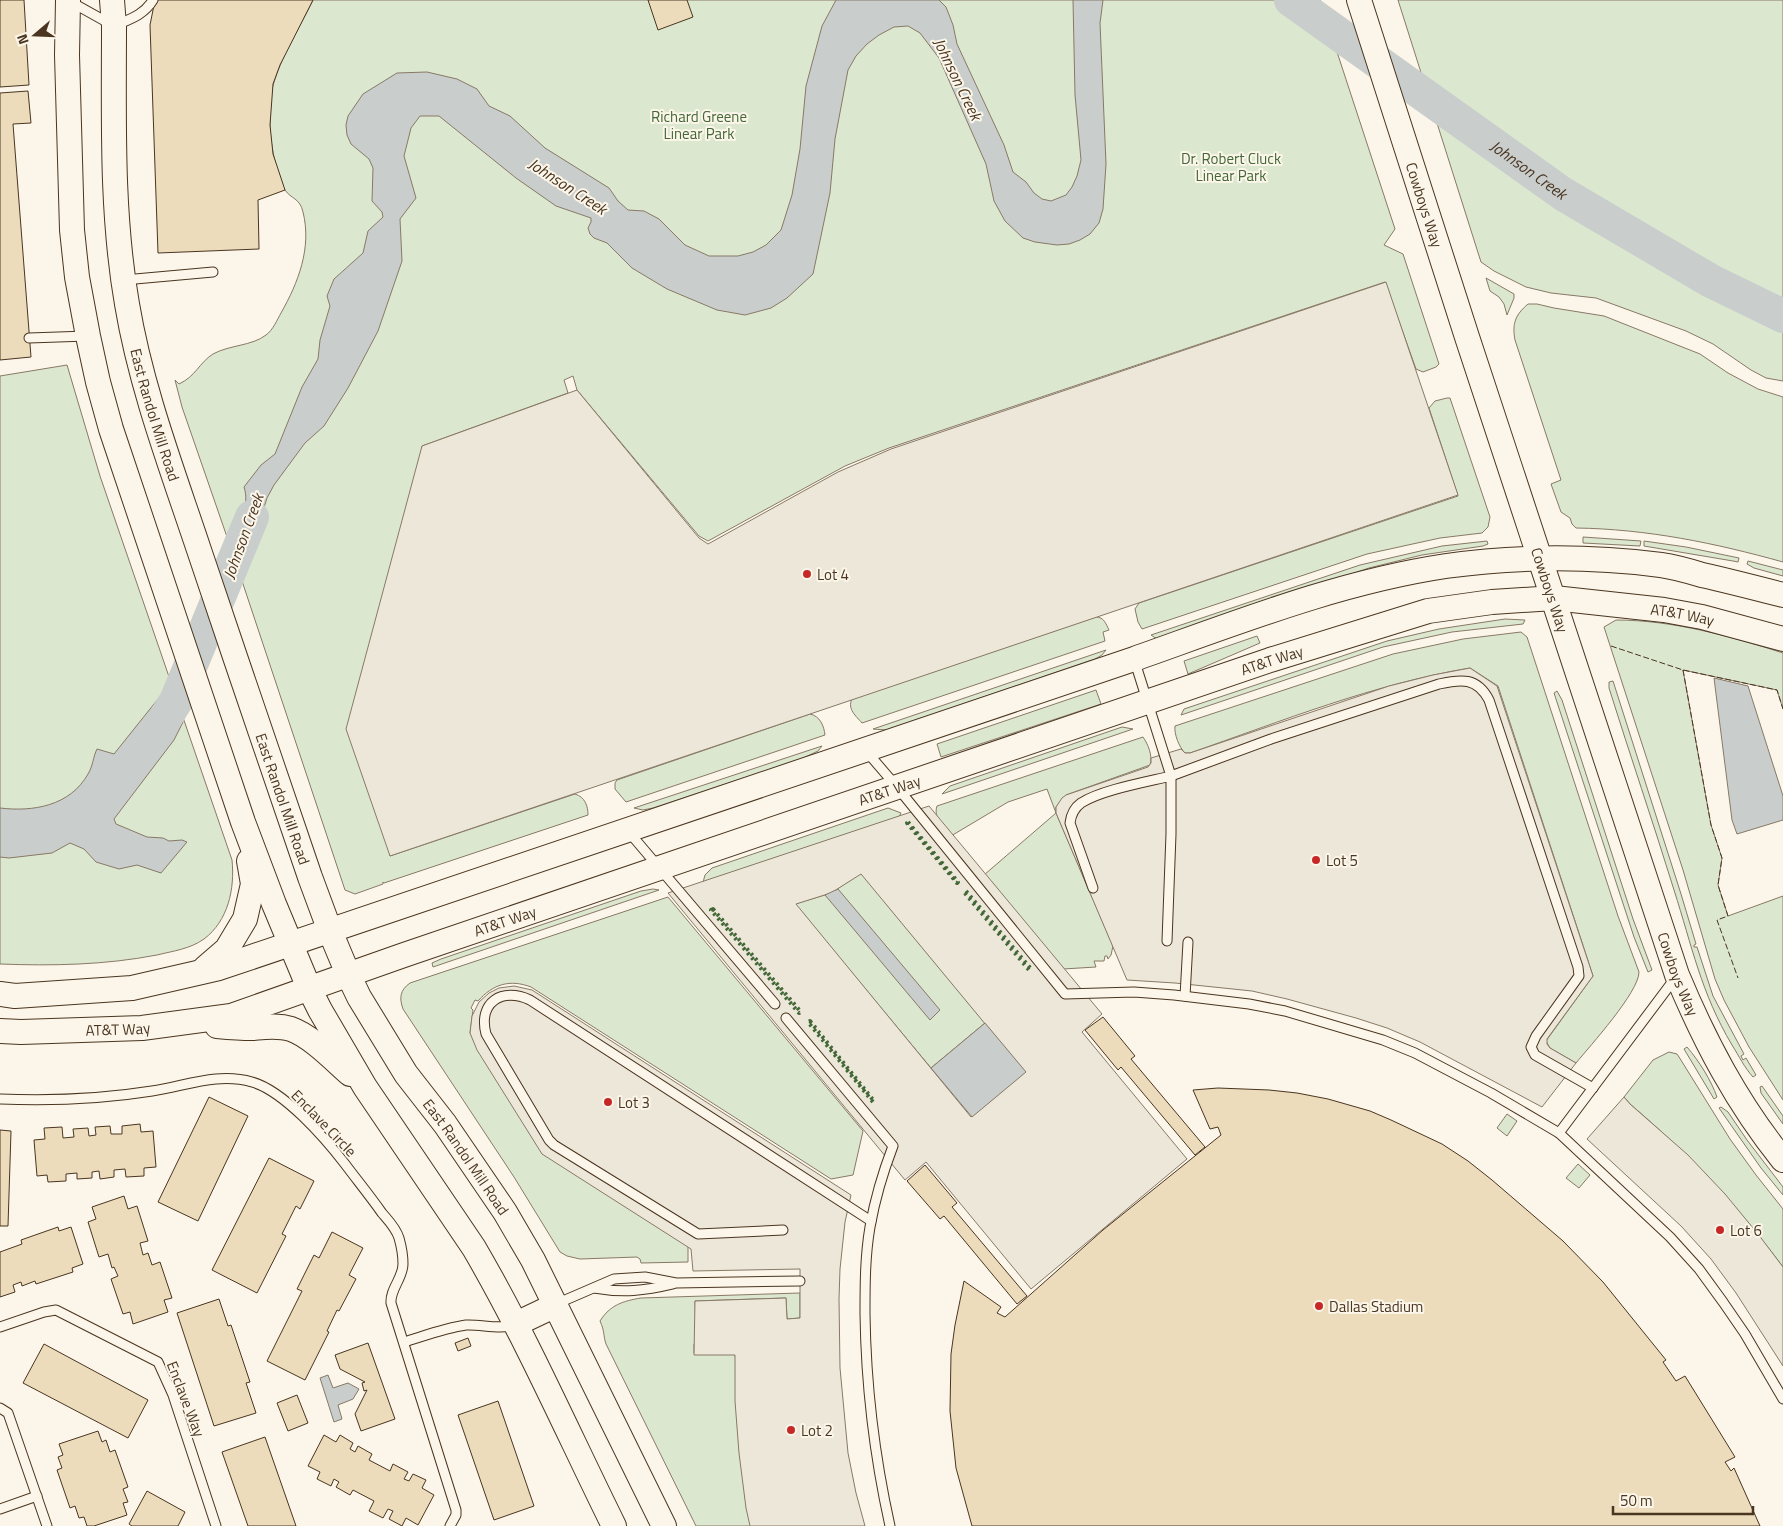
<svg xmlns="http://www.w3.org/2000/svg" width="1783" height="1526" viewBox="0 0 1783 1526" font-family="'Titillium Web',sans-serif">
<rect width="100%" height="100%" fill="#fbf6e9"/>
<g fill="#dce7d0" stroke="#887966">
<path d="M313 0H1320L1395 229 1384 245 1403 254 1439 364 1436 367 1423 372 1416 369 1385 282 889 448 845 466 708 541 699 536 577 390 573 376 564 380 568 393 422 446 390 856 575 794C585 797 588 806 588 815L384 883 383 882V884L355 894 345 890 235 560 182 407 175 380 179 384C196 376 199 363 213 354 229 345 252 346 266 335 273 330 277 320 281 313 298 283 312 248 303 212 300 198 291 199 285 190 277 178 269 138 270 123 270 111 270 94 274 82 283 53 300 27 313 0Z"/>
<polygon points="1398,0 1783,0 1783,381 1766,378 1751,370 1713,344 1686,331 1596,298 1551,293 1526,287 1494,271 1481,262"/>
<polygon points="1486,278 1514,294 1514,298 1507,315 1504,304 1499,297 1490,291"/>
<path d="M1528 304H1537L1554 308 1604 316 1700 354 1728 373 1758 389 1783 397V562C1715 543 1647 529 1576 528L1572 524 1570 518 1561 512 1551 484 1561 480 1515 340C1512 324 1515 315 1528 304Z"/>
<path d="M67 365 100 476 232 860C235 889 228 921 204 939 190 949 173 951 157 955 105 965 53 966 0 964V376Z"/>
<polygon points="1447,398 1450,398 1490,517 1488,527 1482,533 1440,538 1367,554 1142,629 1138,622 1135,609 1139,603 1458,496 1429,408 1435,401"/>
<polygon points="1583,537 1641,541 1640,546 1583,543"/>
<polygon points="1487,541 1488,544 1483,546 1422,555 1369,568 1157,639 1151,635 1360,565 1442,546"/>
<polygon points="1644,541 1686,547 1739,558 1738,562 1733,561 1644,546"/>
<polygon points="1748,561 1783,570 1783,576 1754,568 1747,564"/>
<path d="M1096 617C1104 617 1106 624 1109 630L1103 632 1105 641 862 723C856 716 847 709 852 699Z"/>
<polygon points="1505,619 1525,620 1523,624 1452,632 1383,647 1181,715 1184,709 1387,641 1439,629"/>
<path d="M1616 620C1672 620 1730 636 1783 653V709L1777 690 1683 670 1711 825 1722 858 1718 885 1728 916 1783 896V1100L1749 1047 1724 1000 1715 979 1683 870 1604 627Z"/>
<path d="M1521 632 1527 637 1618 916 1639 972C1639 992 1590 1046 1576 1063L1550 1048 1546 1041 1593 976 1498 686 1470 668C1374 684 1282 721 1190 753H1185C1179 747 1174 734 1175 726L1393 654 1463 639Z"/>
<polygon points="1257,636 1260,643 1188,674 1184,661"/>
<polygon points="1106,650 1102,655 1095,659 886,730 873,729"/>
<path d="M1613 681 1681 894 1696 944 1694 945V947H1697L1713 996 1744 1054 1741 1056 1743 1060 1746 1058 1756 1075 1753 1077C1744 1067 1739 1056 1732 1045 1701 993 1692 946 1674 890 1653 822 1630 755 1609 688V682Z"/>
<polygon points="1096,690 1101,704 941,757 937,744"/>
<polygon points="1557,691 1562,700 1633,919 1652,970 1648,972 1634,937 1554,693"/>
<path d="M810 714C820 716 824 726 825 735L626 802 615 789V783L617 780Z"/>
<polygon points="1122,727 1133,729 942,794 950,786"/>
<path d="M1143 737C1148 744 1153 756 1150 765L1066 795 1056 807V813L1113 946 1111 955 1108 959 1107 956H1105L1104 961H1094L1096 967 1063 969 984 875 1056 813 1047 789 1008 802 951 836C944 827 933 818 937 806Z"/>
<polygon points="822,746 818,751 801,759 653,808 643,810 634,808"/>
<polygon points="888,808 901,813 898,819 702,886 705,875 712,868"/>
<polygon points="861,873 985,1023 931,1068 795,904 831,893"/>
<polygon points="653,889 659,890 433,967 432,963 441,959 641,891"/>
<path d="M668 897 863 1131 853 1175 831 1179 531 987C510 979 493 984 478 1001L475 1000 471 1008 473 1010 470 1033 688 1246V1262L641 1263 640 1259 637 1257 580 1259 567 1256 560 1252 514 1177 403 1009C399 998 400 990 410 983Z"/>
<path d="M1687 1047C1699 1061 1711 1080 1717 1097L1714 1099 1684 1049Z"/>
<path d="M1669 1052 1677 1054 1679 1057 1730 1139 1756 1175 1783 1209V1267C1736 1204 1690 1155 1630 1104L1624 1097 1653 1060Z"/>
<polygon points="1762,1086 1783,1116 1783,1124 1761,1093 1760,1087"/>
<polygon points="1721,1107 1728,1112 1747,1140 1783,1187 1783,1195 1761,1168 1719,1108"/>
<polygon points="1507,1114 1517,1121 1507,1136 1497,1128"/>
<polygon points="1578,1164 1590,1175 1579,1188 1566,1178"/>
<path d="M800 1293V1318L787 1319 786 1298 695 1301 696 1343 694 1344V1353L717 1351 735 1353 737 1377 758 1526H696L606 1344C603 1335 605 1332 600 1321 610 1305 623 1301 641 1298Z"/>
</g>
<g fill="#ede7d9" stroke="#887966" fill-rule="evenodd">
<polygon points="1386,282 1458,495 390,856 346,729 422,446 577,390 699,538 708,544 838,472 891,449"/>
<polygon points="1470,668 1497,686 1593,976 1547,1039 1547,1044 1550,1048 1576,1063 1542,1107 1420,1042 1387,1028 1356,1018 1287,999 1252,991 1175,983 1127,980 1056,813 1056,807 1062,798 1066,795 1148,767 1151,763 1151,758 1181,749 1185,753 1190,753 1389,686 1433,675"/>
<path d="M929 806 1102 1014 1082 1032 1187 1159 1031 1289 926 1162 905 1180 668 893ZM861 874 1025 1072 971 1117 796 904 831 893Z"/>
<polygon points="514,986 532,990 851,1195 845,1222 840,1269 839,1299 840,1368 848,1453 856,1493 865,1526 750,1526 746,1508 739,1453 735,1401 735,1355 694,1355 695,1301 786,1298 787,1319 800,1318 800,1269 693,1271 691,1249 542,1154 477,1050 470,1033 472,1016 479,1002 489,993 499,988"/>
<polygon points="1624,1097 1630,1104 1688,1155 1725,1194 1758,1234 1783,1267 1783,1366 1736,1293 1711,1259 1681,1226 1587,1139"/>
</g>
<g fill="#c9cecd" stroke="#887966">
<path d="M836 0H939L946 7 953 25 957 44 1004 145 1013 172 1026 182 1034 193 1042 199 1051 201 1066 195 1072 187 1077 176 1081 160 1075 95 1073 0H1103L1100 23 1106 164 1103 209 1099 223 1090 234 1080 240 1069 244 1057 245 1035 242 1023 238 1005 221 994 201 986 164 939 58 920 33 908 26 894 27 879 35 867 44 856 56 848 70 835 139 830 193 813 274 787 298 771 308 745 315 717 310 667 289 632 268 607 243 594 238 590 234 588 228 591 222V218L556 206 516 178 439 116H420L411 128 404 156 416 198 400 219 402 261 378 331 348 388 324 426 305 443 274 485 267 498 242 579 227 536C240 524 250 505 244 487L261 465 275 454 302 387 318 359 320 340 330 306 327 296 334 279 363 253 368 231 383 217 382 212 372 201 373 168 369 159 351 144 347 135 346 125 348 116 363 94 397 73 427 72 457 79 477 89 489 106 510 116 545 148 609 188 618 201 628 210 644 211 659 219 685 245 709 256H738L753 252 766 245 781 230 792 195 800 149 806 86 822 26Z"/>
<polygon points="1275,0 1320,0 1332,37"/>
<polygon points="1714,678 1748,686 1783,796 1783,820 1737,834 1732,820"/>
<path d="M170 684 183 722 174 740 114 819 116 824 147 837 163 838 169 841 182 840 187 842 161 873 137 865 119 869 96 862 84 849 70 843 52 853 9 858 0 857V808C33 812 70 806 88 774 93 766 93 757 97 749L114 754Z"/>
<polygon points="838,889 940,1010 930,1020 825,895"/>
<polygon points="985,1023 1026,1072 972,1117 931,1068"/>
<polygon points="328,1375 333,1388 348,1383 359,1389 353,1399 338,1405 342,1419 334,1422 320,1378"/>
</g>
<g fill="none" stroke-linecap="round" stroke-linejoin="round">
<g stroke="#c9cecd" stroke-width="34">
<path id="s1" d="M1291 0 1563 194 1711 281 1783 316"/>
<polyline points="152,739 176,701 252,517"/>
</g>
</g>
<g fill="#ecdcbc" stroke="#4a3520">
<polygon points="0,0 24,0 29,85 0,87"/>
<polygon points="155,0 313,0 280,65 273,84 270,125 273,154 285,190 258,200 259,249 158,253 150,25"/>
<polygon points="648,0 687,0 693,17 658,30"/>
<polygon points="28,91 31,123 13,124 31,357 0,360 0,93"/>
<polygon points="1103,1017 1135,1056 1131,1059 1205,1147 1195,1155 1121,1067 1118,1070 1085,1030"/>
<polygon points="1218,1088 1269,1090 1297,1093 1328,1099 1370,1111 1391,1120 1442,1144 1468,1161 1492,1180 1563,1241 1603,1282 1666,1360 1663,1362 1676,1381 1685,1376 1735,1457 1725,1462 1731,1471 1734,1468 1760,1526 972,1526 956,1468 950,1411 951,1354 955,1325 964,1281 1001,1307 997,1313 1005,1317 1103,1230 1221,1135 1218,1127 1210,1129 1193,1090"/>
<polygon points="209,1097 248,1116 198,1221 158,1202"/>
<polygon points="140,1124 141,1132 153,1131 156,1167 144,1168 144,1176 126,1177 125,1169 114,1170 114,1177 100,1179 99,1171 92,1172 92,1178 77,1179 77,1173 66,1174 66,1181 48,1182 47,1175 37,1176 34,1140 45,1139 44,1128 62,1127 63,1138 74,1137 73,1129 88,1128 89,1136 96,1135 95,1127 110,1126 111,1134 122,1134 122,1126"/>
<polygon points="0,1130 11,1131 8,1226 0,1226"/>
<polygon points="269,1158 314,1181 300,1209 296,1206 282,1234 286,1236 257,1293 212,1270"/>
<polygon points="925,1165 957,1203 952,1207 1027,1296 1017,1304 944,1216 940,1219 907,1181"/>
<polygon points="124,1196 128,1209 137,1206 148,1241 140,1243 143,1255 148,1253 152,1265 160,1262 172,1298 164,1300 168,1312 133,1324 130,1312 123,1314 111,1279 118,1276 114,1267 112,1268 108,1254 99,1257 88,1222 96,1219 92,1207"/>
<polygon points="58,1227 59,1231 71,1227 83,1264 72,1268 73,1272 36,1284 35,1281 22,1286 21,1282 13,1285 15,1292 0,1297 0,1252 22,1244 21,1240"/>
<polygon points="332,1232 363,1248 349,1275 356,1279 339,1311 337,1310 327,1331 329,1332 305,1380 267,1361 302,1291 297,1289 314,1255 319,1258"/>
<polygon points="219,1299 228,1326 231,1325 250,1382 246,1383 256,1413 214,1426 177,1313"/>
<polygon points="468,1338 471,1346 458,1351 455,1343"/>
<polygon points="368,1343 395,1419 361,1431 355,1414 367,1390 364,1391 362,1383 365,1382 340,1369 335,1355"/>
<polygon points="44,1344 148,1400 128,1438 23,1383"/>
<polygon points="297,1395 308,1423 288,1431 277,1403"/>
<polygon points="498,1401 534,1506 494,1520 458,1415"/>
<polygon points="98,1431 102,1442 106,1440 110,1452 115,1450 128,1487 123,1489 128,1502 123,1503 127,1515 94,1526 87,1526 84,1517 79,1518 75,1506 70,1508 57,1470 62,1468 58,1457 63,1455 59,1444"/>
<polygon points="324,1435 336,1442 340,1435 353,1443 350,1449 355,1452 358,1446 372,1454 369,1460 390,1471 393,1464 408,1472 404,1479 409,1481 413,1474 426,1480 422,1488 434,1495 418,1525 406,1518 402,1526 389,1519 393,1511 388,1509 383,1518 369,1511 374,1501 353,1490 350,1495 336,1487 339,1482 334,1479 331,1486 317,1479 320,1472 308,1466"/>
<polygon points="265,1437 296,1526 248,1526 222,1452"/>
<polygon points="147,1491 185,1512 178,1526 132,1526 129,1524"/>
</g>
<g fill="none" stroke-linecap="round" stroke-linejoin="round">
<defs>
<g id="lane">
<path d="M71 2 114 26C130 19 144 15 153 0"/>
<polyline points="124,280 213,272"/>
<polyline points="29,338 87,336"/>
<path d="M1134 659 1171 776 1271 739 1439 684C1461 679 1477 677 1489 700L1578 967 1579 976 1536 1036 1531 1047 1535 1055 1593 1088"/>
<polyline points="867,752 897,787 1065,994 1134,992 1174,995 1249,1004 1285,1011 1383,1040 1415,1053 1491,1093 1559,1133 1670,1237 1699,1269 1723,1302 1745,1334 1783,1399"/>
<polyline points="628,831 775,1004"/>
<path d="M1093 888 1070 823C1071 815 1074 808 1081 803 1101 790 1146 782 1171 776V834L1167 941"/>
<polyline points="1185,996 1188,942"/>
<path d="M786 1018 893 1146C883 1172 875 1199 870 1227 865 1256 865 1285 865 1314 866 1388 874 1454 890 1526"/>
<path d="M0 1099C50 1101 102 1099 152 1091 186 1086 218 1072 252 1082 284 1091 325 1138 345 1164 357 1180 370 1196 382 1213 388 1220 396 1228 399 1238 401 1245 403 1256 403 1264 403 1278 390 1289 391 1303L456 1510V1515L450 1526"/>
<polyline points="1559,1133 1676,977"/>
<path d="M783 1230 698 1234 554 1145 549 1140 486 1034C478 1002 502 987 530 1000L871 1221"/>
<path d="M594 1288C623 1293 644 1291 673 1284"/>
<polyline points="556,1304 614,1279 645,1277 676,1283 800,1281"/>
<polyline points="0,1327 44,1312 56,1310 158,1362 173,1395 216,1526"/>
<path d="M404 1342C424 1336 445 1328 466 1325 480 1324 501 1330 513 1325"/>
<polyline points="0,1408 8,1413 47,1526"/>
<polyline points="0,1509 37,1496"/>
</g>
<g id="secondary">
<path d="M68 0 67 55 72 230 77 277 88 336 98 382 111 429 243 822 274 904 309 988 320 1010 365 1087 474 1248C526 1337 568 1433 614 1526"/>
<path id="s2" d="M112 0 114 26C114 119 111 212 127 304 141 388 172 469 199 550 236 659 272 768 310 877L330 931 348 974 359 997 406 1074 445 1124 505 1212 533 1260 664 1526"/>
<path id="s3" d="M1359 0 1467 337 1677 975C1705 1042 1737 1103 1783 1160"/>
<polyline points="205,968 227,949 245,919 253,884 249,861"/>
<path d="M0 994 15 996 132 988 219 968 1134 659C1236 623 1339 582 1446 566 1518 556 1590 556 1661 565 1675 567 1689 571 1702 575 1729 581 1756 588 1783 595"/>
<path d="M217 1026C228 1027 240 1028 252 1028 265 1027 278 1025 291 1029 311 1036 334 1060 350 1074"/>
<path id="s4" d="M0 1031 21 1032 142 1028 231 1016 404 955 1270 660 1428 611 1492 602 1554 598 1664 610 1702 617 1783 639"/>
<polyline points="516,1324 556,1305"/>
</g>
</defs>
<use href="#lane" stroke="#4a3520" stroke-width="11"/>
<use href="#secondary" stroke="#4a3520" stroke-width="26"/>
<use href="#lane" stroke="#fbf6e9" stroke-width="9"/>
<use href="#secondary" stroke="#fbf6e9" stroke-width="24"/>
<g stroke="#436837" stroke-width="4" stroke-dasharray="2.5 4" stroke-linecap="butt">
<polygon points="908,822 958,882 957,883 907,823"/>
<polygon points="966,891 1031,969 1029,970 964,892"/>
<polygon points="713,909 801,1012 799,1013 711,910"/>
<polygon points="810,1021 874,1101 873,1102 808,1022"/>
</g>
<g stroke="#4a3520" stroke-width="1" stroke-dasharray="6 2.5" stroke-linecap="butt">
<polyline points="1611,646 1683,670 1777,690 1783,709"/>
<polyline points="1683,670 1711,825 1722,858 1718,885 1728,916 1717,920 1738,978"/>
</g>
</g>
<g fill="#c62828" stroke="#fbf6e9" stroke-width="2">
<circle cx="807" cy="574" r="5"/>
<circle cx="1316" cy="860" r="5"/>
<circle cx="608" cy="1102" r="5"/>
<circle cx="1720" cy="1230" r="5"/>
<circle cx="1319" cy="1306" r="5"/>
<circle cx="791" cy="1430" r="5"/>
</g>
<g text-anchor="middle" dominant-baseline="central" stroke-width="4" stroke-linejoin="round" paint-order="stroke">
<g font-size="15" fill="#436837" stroke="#fbf6e9">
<text x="699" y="116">Richard Greene<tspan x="699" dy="17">Linear Park</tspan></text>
<text x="1231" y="158">Dr. Robert Cluck<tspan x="1231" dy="17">Linear Park</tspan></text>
</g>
<g font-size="15" fill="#4a3520" stroke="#fbf6e9">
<text stroke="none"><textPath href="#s3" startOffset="215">Cowboys Way</textPath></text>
<text stroke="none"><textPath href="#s2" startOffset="419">East Randol Mill Road</textPath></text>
<text stroke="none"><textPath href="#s3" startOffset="620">Cowboys Way</textPath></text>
<text stroke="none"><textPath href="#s4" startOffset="1752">AT&amp;T Way</textPath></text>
<text stroke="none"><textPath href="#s4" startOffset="1332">AT&amp;T Way</textPath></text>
<text stroke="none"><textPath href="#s4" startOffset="928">AT&amp;T Way</textPath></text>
<text stroke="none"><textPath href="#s2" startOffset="824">East Randol Mill Road</textPath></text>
<text stroke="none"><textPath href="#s4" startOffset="522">AT&amp;T Way</textPath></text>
<text stroke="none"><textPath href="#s3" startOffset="1025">Cowboys Way</textPath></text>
<text stroke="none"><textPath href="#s4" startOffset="118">AT&amp;T Way</textPath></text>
<text transform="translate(324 1123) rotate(46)">Enclave Circle</text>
<text stroke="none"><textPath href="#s2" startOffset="1229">East Randol Mill Road</textPath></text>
<text transform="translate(186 1399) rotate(69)">Enclave Way</text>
</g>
<g font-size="15" fill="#4a3520" stroke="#fbf6e9" text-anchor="start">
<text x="817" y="574">Lot 4</text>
<text x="1326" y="860">Lot 5</text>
<text x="618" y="1102">Lot 3</text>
<text x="1730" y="1230">Lot 6</text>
<text x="1329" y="1306">Dallas Stadium</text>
<text x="801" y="1430">Lot 2</text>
</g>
<g font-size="16" font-style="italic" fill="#4a3520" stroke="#fbf6e9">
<text transform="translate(958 79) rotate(64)">Johnson Creek</text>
<text stroke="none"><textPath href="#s1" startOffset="292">Johnson Creek</textPath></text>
<text transform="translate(568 186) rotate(33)">Johnson Creek</text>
<text transform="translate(243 536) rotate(-70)">Johnson Creek</text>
</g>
</g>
<g transform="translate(35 35) rotate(251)" stroke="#fbf6e9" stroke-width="4" paint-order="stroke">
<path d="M0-4L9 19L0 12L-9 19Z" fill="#4a3520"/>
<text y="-8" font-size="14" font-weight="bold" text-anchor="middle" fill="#4a3520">N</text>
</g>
<path d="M1613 1506v8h140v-8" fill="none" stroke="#4a3520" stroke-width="2.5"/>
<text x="1620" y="1506" font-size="15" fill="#4a3520" stroke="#fbf6e9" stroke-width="4" paint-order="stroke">50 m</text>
</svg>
